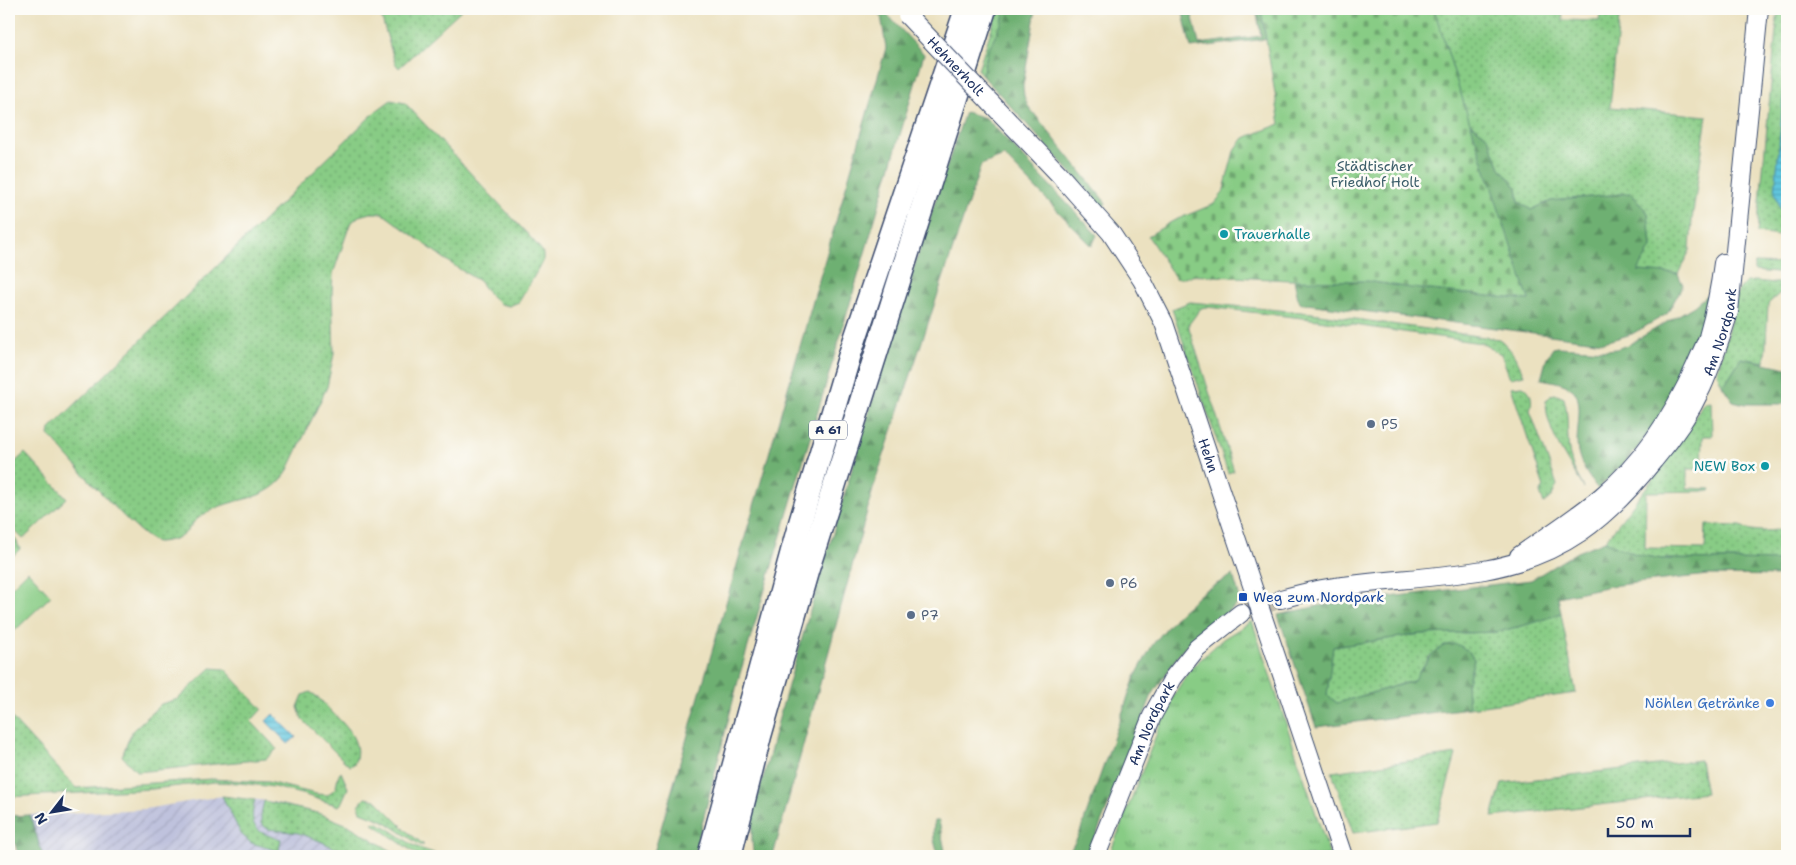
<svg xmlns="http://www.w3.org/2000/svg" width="1796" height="865" viewBox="0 0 1796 865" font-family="'Shantell Sans',sans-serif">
<defs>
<pattern id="industrial-furrows" width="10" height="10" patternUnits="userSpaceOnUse" patternTransform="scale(1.25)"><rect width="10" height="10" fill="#bfc2dd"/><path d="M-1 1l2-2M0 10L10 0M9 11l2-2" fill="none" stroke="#a4a7c0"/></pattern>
<pattern id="grass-dots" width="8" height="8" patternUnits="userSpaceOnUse" patternTransform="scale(1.25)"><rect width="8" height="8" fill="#88cc85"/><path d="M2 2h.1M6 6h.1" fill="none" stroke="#6ea670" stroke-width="1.8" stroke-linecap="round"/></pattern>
<pattern id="forest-firs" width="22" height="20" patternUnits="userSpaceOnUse" patternTransform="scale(1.25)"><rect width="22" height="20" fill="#6eb072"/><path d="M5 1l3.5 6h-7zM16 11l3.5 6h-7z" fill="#5a9061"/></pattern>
<pattern id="cemetery-stones" width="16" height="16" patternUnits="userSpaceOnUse" patternTransform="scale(1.25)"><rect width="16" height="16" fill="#88cc85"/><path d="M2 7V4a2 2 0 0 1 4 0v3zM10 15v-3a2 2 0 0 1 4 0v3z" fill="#6ea670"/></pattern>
<pattern id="park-tufts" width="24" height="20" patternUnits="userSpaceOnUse" patternTransform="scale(1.25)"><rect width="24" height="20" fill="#88cc85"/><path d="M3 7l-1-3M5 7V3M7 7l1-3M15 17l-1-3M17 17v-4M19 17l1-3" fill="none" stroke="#6ea670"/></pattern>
<pattern id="water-rules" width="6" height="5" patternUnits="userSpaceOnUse" patternTransform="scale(1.25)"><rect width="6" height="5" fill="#61c7df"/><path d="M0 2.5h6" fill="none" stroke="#4fa2b8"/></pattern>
</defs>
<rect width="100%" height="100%" fill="#fdfcf7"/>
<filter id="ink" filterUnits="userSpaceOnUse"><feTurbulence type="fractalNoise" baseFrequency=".02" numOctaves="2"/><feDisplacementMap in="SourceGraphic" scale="10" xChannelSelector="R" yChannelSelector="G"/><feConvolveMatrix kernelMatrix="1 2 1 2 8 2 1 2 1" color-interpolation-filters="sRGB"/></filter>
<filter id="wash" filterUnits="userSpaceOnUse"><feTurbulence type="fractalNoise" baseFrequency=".0096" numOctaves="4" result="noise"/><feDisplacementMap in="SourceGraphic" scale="20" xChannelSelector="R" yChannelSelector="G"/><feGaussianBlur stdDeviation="1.12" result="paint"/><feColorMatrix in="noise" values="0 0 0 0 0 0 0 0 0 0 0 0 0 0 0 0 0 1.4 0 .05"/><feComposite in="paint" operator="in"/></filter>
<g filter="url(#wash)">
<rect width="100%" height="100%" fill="#ebe1c0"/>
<polygon fill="url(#industrial-furrows)" points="222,796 268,801 318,813 348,825 400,856 43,856 30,815 145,809"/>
<g fill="url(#grass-dots)" stroke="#527e72">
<polygon points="379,9 462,9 399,68 395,63"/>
<polygon points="998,9 1006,9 1000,27 988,50 982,75 978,70"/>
<polygon points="1434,9 1562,9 1563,20 1599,21 1601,9 1620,9 1610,107 1707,116 1692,220 1690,250 1678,274 1638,271 1651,247 1648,213 1631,193 1551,201 1531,210 1519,202 1517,188 1500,168 1488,137 1470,123"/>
<polygon points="1778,9 1786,9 1787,12 1787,235 1778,236 1757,233"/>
<path d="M391 100 405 103 531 238 543 252V261L519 302 509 306 500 304 489 294 479 281 456 267 382 213H370L359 216 350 224 333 274 332 292 334 354 327 387 286 474C265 501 244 496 216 508 207 512 200 516 193 523 190 527 187 532 183 535 178 539 164 542 158 542 142 543 64 452 49 435L50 429 376 111Z"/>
<polygon points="1754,263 1787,264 1787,274 1754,271"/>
<polygon points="1754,281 1787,284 1787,292 1782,291 1768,304 1765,362 1741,358 1723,387 1717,373 1738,291 1746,282"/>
<path d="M1190 302 1312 313 1499 339C1511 347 1518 362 1524 375L1510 378 1501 354 1481 343 1311 319 1207 307 1201 308 1189 324V328L1234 471 1228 473 1172 309Z"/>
<path d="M1523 386C1532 391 1533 401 1530 411L1557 485 1552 496 1544 503 1540 493 1544 487 1511 387Z"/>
<path d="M1555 394 1564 398C1570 419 1565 442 1572 463 1574 471 1580 480 1584 488 1569 462 1546 433 1546 401L1551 395Z"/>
<path d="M1711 401 1712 436H1703L1702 469H1687V488L1711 489 1710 491 1646 492 1645 548 1705 549 1706 525 1741 526C1751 533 1776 532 1787 527V561L1662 559 1635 554 1605 541 1672 454 1704 402Z"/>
<polygon points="25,453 67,498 23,539 9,525 9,468"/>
<polygon points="9,533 16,540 20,549 9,560"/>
<polygon points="1561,613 1576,693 1469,708 1467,685 1474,659 1430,656 1413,681 1337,703 1327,695 1332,647 1421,634 1498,632 1536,622"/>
<polygon points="211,668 225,669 262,709 251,721 277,749 266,759 137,772 122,756 132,731 161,704 178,699"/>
<path d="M310 692C319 697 324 704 331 711 345 725 364 742 354 764L350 766 345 762 302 719 298 707 303 695Z"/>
<polygon points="9,715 76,788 211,779 268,782 316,794 328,795 336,787 338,776 341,772 348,788 341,804 339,806 305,795 274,787 240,783 214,782 152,789 9,797"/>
<polygon points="1456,754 1437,822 1353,833 1332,772"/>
<polygon points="1700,760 1706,793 1492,817 1502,783"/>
<path d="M222 796 255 800C248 827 256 833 281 839L279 851 251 843 241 834Z"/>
<polygon points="365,798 376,800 409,833 424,845 420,845 384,821 361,812 359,805"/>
<polygon points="264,801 318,813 348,825 400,856 351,856 320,841 298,833 268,829 261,824 261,814"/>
<path d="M375 822C389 827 400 837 413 845 422 850 431 851 440 856H419L372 823Z"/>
</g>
<g fill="url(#forest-firs)" stroke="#447068">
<polygon points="880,9 882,9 924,54 739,677 694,856 653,856 886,48"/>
<polygon points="1006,9 1036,9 1023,86 1024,96 1028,106 1106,203 1103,208 982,75 988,50 1000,27"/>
<polygon points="1182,9 1191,9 1199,44 1261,36 1256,9 1261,9 1266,39 1191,48"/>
<path d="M965 112 986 118 1097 235 1092 246 1004 156 981 165 875 482 773 856H754C747 824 759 792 768 761 777 724 787 688 798 652 851 471 904 291 965 112Z"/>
<polygon points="1470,123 1488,137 1500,168 1517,188 1519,202 1531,210 1551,201 1631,193 1648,213 1651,247 1638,271 1678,274 1683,285 1667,314 1632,334 1604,342 1299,303 1294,280 1368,281 1412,288 1529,300"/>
<path d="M1710 292H1715C1697 346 1676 395 1642 442 1629 460 1613 474 1598 489 1589 478 1581 466 1578 452 1574 435 1585 404 1574 391 1567 383 1551 381 1541 379L1547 357 1553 348 1558 347 1606 350 1616 349 1628 345 1694 306Z"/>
<polygon points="1741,358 1787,368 1787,404 1745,404 1733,401 1723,387"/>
<path d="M1605 541 1635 554 1662 559 1787 561V576L1708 575 1610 586 1558 597 1561 613 1536 622 1498 632 1421 634 1333 647 1327 695 1337 703 1413 681C1428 659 1450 624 1474 659L1467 685 1469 708 1316 727 1278 615 1323 605 1531 580 1577 552Z"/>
<polygon points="1233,575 1241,602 1200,632 1179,654 1152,695 1088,856 1067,856 1079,835 1135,677 1153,644 1179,613 1204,591"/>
<polygon points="30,815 43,856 19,856 9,826 9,816"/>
<path d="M935 821H939L945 851 949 856H939C935 846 931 833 935 821Z"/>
</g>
<polygon fill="url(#cemetery-stones)" stroke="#527e72" points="1261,9 1434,9 1470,123 1529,300 1412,288 1368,281 1290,280 1195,275 1176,279 1148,236 1173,221 1214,204 1223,193 1234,151 1244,138 1280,124"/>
<polygon fill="url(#park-tufts)" stroke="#527e72" points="1252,621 1330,856 1109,856 1162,720 1174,695 1190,669 1223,639"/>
<polygon fill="#88cc85" stroke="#527e72" points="28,571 51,596 9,636 9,590"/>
<g fill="url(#water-rules)" stroke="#3e7b9e">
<polygon points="1787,87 1787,217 1780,208 1775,192 1784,88"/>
<polygon points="273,714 296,737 288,744 266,721"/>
</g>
</g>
<g filter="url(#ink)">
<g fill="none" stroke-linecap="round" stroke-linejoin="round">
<polyline stroke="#c1bdac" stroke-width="18" stroke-dasharray="18 9" stroke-linecap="butt" points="1241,613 1281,599"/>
<defs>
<g id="secondary">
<path id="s1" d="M991 103 1058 173 1111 233 1142 280 1164 323 1343 856"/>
<path d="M1519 556C1547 536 1576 518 1602 496 1644 461 1674 414 1696 365 1700 355 1705 346 1708 337 1715 312 1720 288 1723 263"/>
<path id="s2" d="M1281 599C1295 595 1308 592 1322 589 1375 580 1430 579 1484 570 1562 556 1606 520 1654 460 1673 438 1690 413 1702 387 1713 363 1721 337 1729 312L1759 9"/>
<path id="s3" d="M1096 856 1152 716 1173 678 1197 648 1241 613"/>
</g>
<g id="highway">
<polyline points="709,856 797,533 850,354 966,9"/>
<polyline points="730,856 760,736 807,572 985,9"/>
</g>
</defs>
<use href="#secondary" stroke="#3a4a6d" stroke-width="20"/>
<use href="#highway" stroke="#3a4a6d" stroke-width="25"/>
<use href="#secondary" stroke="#fff" stroke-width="18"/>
<use href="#highway" stroke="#fff" stroke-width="22"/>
<defs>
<g id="secondary-bridge">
<path id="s4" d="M907 15 991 103"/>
</g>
</defs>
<use href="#secondary-bridge" stroke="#3a4a6d" stroke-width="20" stroke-linecap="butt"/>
<use href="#secondary-bridge" stroke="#fff" stroke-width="18"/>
</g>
</g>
<g fill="#0f9aa8" stroke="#fdfcf7" stroke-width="2">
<circle cx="1224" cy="234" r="5"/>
<circle cx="1765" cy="466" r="5"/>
</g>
<g fill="#5c6f8a" stroke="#fdfcf7" stroke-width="2">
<circle cx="1371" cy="424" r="5"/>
<circle cx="1110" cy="583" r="5"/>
<circle cx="911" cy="615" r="5"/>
</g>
<rect fill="#1a4fb4" stroke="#fdfcf7" stroke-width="2" x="1238" y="592" width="10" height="10" rx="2.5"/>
<circle fill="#3f7fe0" stroke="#fdfcf7" stroke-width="2" cx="1770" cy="703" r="5"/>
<g text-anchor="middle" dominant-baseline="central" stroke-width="5" stroke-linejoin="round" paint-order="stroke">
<rect fill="#fdfcf7" stroke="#5f6c8c" stroke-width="1" x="809" y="420.5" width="38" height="19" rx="4"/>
<g font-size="12" font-weight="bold" fill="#1b2f5e">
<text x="828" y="430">A 61</text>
</g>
<g font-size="14" fill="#1b2f5e" stroke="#fdfcf7">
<text stroke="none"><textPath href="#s4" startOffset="71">Hehnerholt</textPath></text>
<text stroke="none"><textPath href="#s2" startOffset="559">Am Nordpark</textPath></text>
<text stroke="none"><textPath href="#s1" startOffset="421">Hehn</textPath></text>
<text stroke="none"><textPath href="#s3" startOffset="144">Am Nordpark</textPath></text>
</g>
<g font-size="14" fill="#3c5e6a" stroke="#fdfcf7">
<text x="1375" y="166">Städtischer<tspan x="1375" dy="16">Friedhof Holt</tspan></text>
</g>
<g font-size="14" fill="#0d838f" stroke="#fdfcf7" text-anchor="start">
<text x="1234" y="234">Trauerhalle</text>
<text x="1755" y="466" text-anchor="end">NEW Box</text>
</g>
<g font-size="14" fill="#4e5e75" stroke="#fdfcf7" text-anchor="start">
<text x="1381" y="424">P5</text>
<text x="1120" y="583">P6</text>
<text x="921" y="615">P7</text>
</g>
<g font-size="14" fill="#164399" stroke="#fdfcf7" text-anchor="start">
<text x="1253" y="597">Weg zum Nordpark</text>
</g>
<g font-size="14" fill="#366cbe" stroke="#fdfcf7" text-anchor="end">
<text x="1760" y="703">Nöhlen Getränke</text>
</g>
</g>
<rect width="1796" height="865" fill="none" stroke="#fdfcf7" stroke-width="30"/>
<g transform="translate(52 812) rotate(239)" stroke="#fdfcf7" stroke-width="4" paint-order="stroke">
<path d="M0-4L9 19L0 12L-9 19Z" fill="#1b2f5e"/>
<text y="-8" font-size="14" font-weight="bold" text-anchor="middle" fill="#1b2f5e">N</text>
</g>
<path d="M1608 828v8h82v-8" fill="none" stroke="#1b2f5e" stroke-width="2.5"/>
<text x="1616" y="828" font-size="15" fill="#1b2f5e" stroke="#fdfcf7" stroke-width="4" paint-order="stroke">50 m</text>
</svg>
